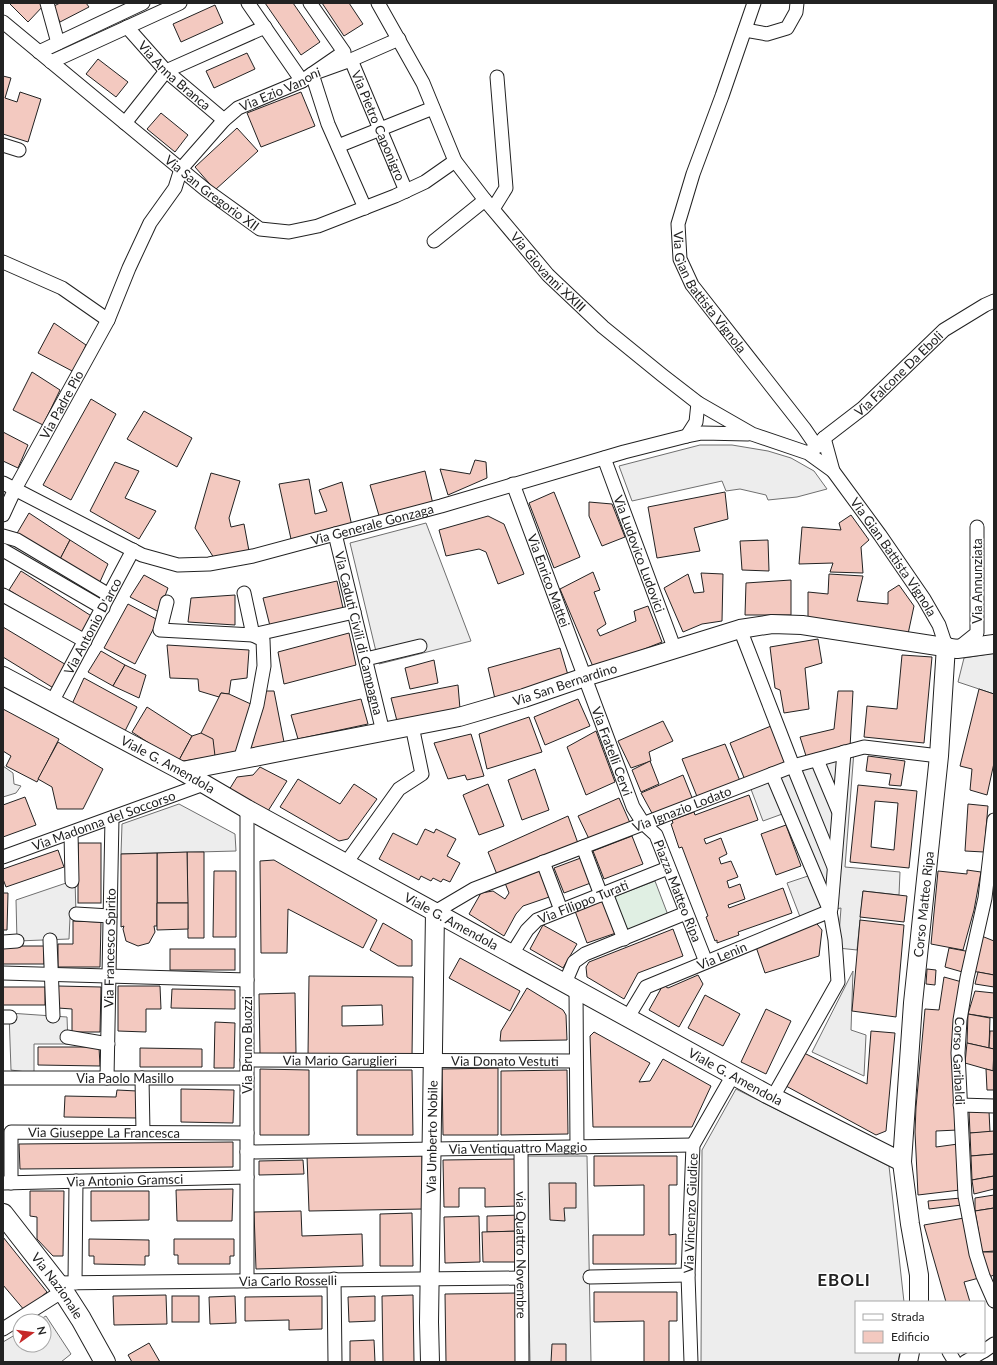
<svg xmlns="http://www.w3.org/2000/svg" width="997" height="1365" viewBox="0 0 997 1365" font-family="Lato,sans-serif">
<rect width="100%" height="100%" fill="#fff"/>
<polygon fill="#e0efe3" stroke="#6f6f6f" points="655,881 668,915 626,931 613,897"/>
<g fill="#ededed" stroke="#6f6f6f">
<polygon points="700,445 732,445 768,451 791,458 814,471 827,489 797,497 768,500 766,495 740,489 726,491 722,481 632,501 619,466"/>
<polygon points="426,523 471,641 379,664 350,543"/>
<polygon points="994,653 994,694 958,682 964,658"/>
<polygon points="854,751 845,867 900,872 899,895 863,891 857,950 838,948 841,908 830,910 802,922 787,883 808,876 785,813 763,821 749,784"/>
<polygon points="3,766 13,773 14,784 21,786 16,793 3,797"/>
<polygon points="179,804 235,834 236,851 121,854 122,824"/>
<polygon points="75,880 76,914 70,917 69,939 17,941 16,900"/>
<polygon points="853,971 851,1030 866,1035 864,1076 812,1052"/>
<polygon points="9,1013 67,1017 68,1044 34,1044 34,1073 11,1070"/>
<polygon points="736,1089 889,1166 904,1302 856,1302 856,1352 900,1352 898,1362 701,1362 702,1150"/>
<polygon points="526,1156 587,1156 591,1362 530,1362"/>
<polygon points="46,1316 71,1354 61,1362 3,1362 3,1342 20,1332 20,1345 44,1345 44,1321 37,1321"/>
</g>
<g fill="#f3c9c0" stroke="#222" fill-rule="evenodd">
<polygon points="9,3 42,3 44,5 28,22"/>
<polygon points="60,3 86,3 89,7 60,22 52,7"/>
<polygon points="265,3 293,3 320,42 301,55"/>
<polygon points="322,3 349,3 363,24 344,36"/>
<polygon points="215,5 223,23 181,42 173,24"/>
<polygon points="247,53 255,69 214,88 206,71"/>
<polygon points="98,59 128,82 116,97 86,74"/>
<polygon points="3,76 11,78 5,98 17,102 20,92 41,99 28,142 3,134"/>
<polygon points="301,92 315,126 261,147 247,113"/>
<polygon points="161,113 188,135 175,152 147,129"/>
<polygon points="237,128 258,151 215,190 195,167"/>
<polygon points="54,323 86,345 74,372 38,353"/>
<polygon points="32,372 60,390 43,425 13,410"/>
<polygon points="91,399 116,414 71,500 43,485"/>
<polygon points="144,411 192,438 177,467 127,439"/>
<polygon points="3,432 28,445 18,468 3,461"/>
<polygon points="475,460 486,462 487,478 448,495 440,469 470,474"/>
<polygon points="115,462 139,471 125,498 156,511 139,539 90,511"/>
<polygon points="425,471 433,504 380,519 370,485"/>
<polygon points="211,473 240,481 229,518 231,527 244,524 249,551 214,558 195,528"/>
<polygon points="309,479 315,514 327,511 319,490 342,482 352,526 291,539 279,484"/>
<polygon points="554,492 580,557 554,568 529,503"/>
<polygon points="725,492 728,519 694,528 700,551 657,558 648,507"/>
<polygon points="589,502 612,504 625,537 602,546 589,516"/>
<polygon points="29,513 70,540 59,561 16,535"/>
<polygon points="851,515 869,540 861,547 863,573 830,572 833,563 799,564 802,527 841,530 839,523"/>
<polygon points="488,516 504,524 524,574 498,584 486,552 479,549 446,556 439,530"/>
<polygon points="70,540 108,564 99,584 59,561"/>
<polygon points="768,540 769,571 742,570 740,541"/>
<polygon points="21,571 93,617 83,636 9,590"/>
<polygon points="593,572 600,590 594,592 606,624 597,630 600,636 636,621 634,611 648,606 662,642 594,669 560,589"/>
<polygon points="701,573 723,574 722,621 702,624 683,632 664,588 688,574 694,593 704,592"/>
<polygon points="829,574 863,576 857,601 888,604 888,592 899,585 914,606 908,634 808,621 808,592 828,594"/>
<polygon points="144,575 168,588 159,612 130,597"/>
<polygon points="791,580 791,615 745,615 746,583"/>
<polygon points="337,581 343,608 270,626 263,598"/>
<polygon points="235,595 235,625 188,622 191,598"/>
<polygon points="128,604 158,620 135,664 104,648"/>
<polygon points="3,627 68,666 55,689 3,657"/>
<polygon points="349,633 356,665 284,684 278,652"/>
<polygon points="818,639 822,663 805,668 809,709 784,713 780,690 775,688 770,647"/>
<polygon points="167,645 249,650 247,678 231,680 229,694 221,693 219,697 199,691 198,679 170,678"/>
<polygon points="560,648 568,675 495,699 488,668"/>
<polygon points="101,651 125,665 113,686 88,672"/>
<polygon points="902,655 932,657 924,743 864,737 867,706 897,709"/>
<polygon points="434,660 438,683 410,689 405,668"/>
<polygon points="125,665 146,675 139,698 113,686"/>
<polygon points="84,678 137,707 124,733 72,704"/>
<polygon points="458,685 460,709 397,721 391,698"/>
<polygon points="979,689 994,694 994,763 987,795 970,790 972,769 960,766"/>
<polygon points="263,691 274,691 284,742 245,752"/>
<polygon points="838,691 853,691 850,748 807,759 800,737 834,729"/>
<polygon points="221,693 229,694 253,705 238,751 215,756 201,733"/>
<polygon points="361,699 368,724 298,739 291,715"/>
<polygon points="578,699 590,726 545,745 534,717"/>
<polygon points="147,707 192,736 178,762 132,732"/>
<polygon points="3,709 59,739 37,782 6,766 11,756 3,751"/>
<polygon points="529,717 542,752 487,769 479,734"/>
<polygon points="663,721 673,741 649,752 651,761 631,768 618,741"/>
<polygon points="771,726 786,762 745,780 730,743"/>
<polygon points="596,731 615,782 586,795 567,747"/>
<polygon points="201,733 213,739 215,756 178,762 192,736"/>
<polygon points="471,734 484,776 467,780 465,775 448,779 434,743"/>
<polygon points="58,742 103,769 83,809 57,809 52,787 38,779"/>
<polygon points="725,744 740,781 698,799 682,759"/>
<polygon points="868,756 905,761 901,786 889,785 891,774 866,771"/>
<polygon points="650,761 659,784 641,792 632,770"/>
<polygon points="260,767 287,781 268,811 229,790 237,777 253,775"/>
<polygon points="535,769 549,810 522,820 508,780"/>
<polygon points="683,775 693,800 653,815 641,793"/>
<polygon points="298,779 340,804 354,784 377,799 348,839 339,841 280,807"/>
<polygon points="488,784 504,826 479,835 463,795"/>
<path d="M858 785 917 791 909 868 850 862ZM875 801 898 803 894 850 871 847Z"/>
<polygon points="749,795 758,820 704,839 706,844 721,838 727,854 719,858 721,864 731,861 738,877 727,881 729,888 740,884 745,899 728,905 729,908 783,888 792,913 738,932 739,935 717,943 717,940 715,941 706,917 708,916 682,847 679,848 671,824 673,823 672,820 694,812 695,815"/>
<polygon points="25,797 36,825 3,837 3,805"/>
<polygon points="619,798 631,825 590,841 578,816"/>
<polygon points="968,804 988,806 984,852 965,851"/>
<polygon points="568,816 579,846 498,877 488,852"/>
<polygon points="786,825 801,866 776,875 761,834"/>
<polygon points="425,829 434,833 436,829 456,839 447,856 460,863 450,882 443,879 441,882 433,878 431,881 421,876 419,880 379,859 393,833 417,845"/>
<polygon points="632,836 643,864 604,879 593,851"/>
<rect x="78" y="843" width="23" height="60"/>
<polygon points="58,850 64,867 6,887 3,879 3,869"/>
<polygon points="187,852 204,852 204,938 188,938"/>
<polygon points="187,852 188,903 157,903 157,853"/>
<polygon points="157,853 157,926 154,926 155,932 149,943 138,946 126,941 123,929 124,926 121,927 121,854"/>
<polygon points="586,856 596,881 564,893 554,868"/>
<polygon points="274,860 377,920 363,948 288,909 287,953 261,953 260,861"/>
<polygon points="545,869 555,895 523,906 516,914 504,936 469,914 481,893 493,891 505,899 509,893 505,883"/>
<polygon points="967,870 981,872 974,910 963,950 931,944 938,871 967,874"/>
<polygon points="214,871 236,871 236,937 213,937"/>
<polygon points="863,891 907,896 904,922 860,917"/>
<polygon points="3,893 8,893 7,930 3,930"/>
<polygon points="604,900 616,933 587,943 575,911"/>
<polygon points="157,903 188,903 188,929 157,930"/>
<polygon points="813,919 822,930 819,956 765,973 755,944"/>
<polygon points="860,920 904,925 896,1017 852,1011"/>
<polygon points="73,921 101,922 100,967 58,967 58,944 73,944"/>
<polygon points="383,923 412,940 412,966 398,966 370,950"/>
<polygon points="543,925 577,944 563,968 530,949"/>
<polygon points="673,929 683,956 638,973 624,999 587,977 586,967 589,962"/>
<polygon points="979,935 994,941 994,975 972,971"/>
<rect x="3" y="946" width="41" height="18"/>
<polygon points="949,948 971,952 966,973 945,967"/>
<rect x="170" y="949" width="65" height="21"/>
<polygon points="460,958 520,991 510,1011 449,978"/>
<polygon points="927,969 936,970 935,985 926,984"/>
<polygon points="978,972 994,975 994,987 975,984"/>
<polygon points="698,975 703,984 679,1027 649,1010 663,985 668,988"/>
<path d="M309 976 413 977 412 1057 308 1055ZM382 1005 383 1025 342 1026V1006Z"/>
<polygon points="944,977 962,982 958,1130 936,1131 936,1147 958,1144 960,1190 918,1195 915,1132 916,1107 925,1009 939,1010"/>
<polygon points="58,986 101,987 100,1032 72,1032 72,1009 58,1008"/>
<polygon points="118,986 160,986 161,1009 146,1009 146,1032 118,1031"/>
<rect x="3" y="987" width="42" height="18"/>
<polygon points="527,988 563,1010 566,1015 567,1040 500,1041 501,1031"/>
<polygon points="172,989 235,990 235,1009 171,1008"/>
<polygon points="975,991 994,993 994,1018 968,1014"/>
<polygon points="295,993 296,1053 260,1054 259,994"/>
<polygon points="705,995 740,1014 723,1046 688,1028"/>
<polygon points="766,1009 791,1021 766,1074 741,1062"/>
<polygon points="968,1014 990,1018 989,1048 967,1043"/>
<polygon points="215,1022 235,1023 234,1068 214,1068"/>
<polygon points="871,1031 895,1033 886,1131 876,1135 786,1086 802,1052 867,1084"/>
<polygon points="990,1031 994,1031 994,1049 989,1048"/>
<polygon points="594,1032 650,1063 639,1082 650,1081 663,1059 711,1086 692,1127 593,1127 590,1036"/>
<polygon points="967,1043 994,1049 993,1071 965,1063"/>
<polygon points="38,1047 99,1047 100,1066 38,1065"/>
<polygon points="140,1048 202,1049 202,1067 140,1067"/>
<polygon points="498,1068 498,1135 443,1135 442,1069"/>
<polygon points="260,1069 309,1070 309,1135 260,1135"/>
<polygon points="986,1069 994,1071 994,1090 987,1090"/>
<polygon points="357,1070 412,1070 413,1135 357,1135"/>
<polygon points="567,1070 568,1134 501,1135 501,1071"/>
<polygon points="181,1089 234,1090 233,1123 181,1122"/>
<polygon points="117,1090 137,1091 137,1118 64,1117 65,1096 116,1097"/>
<polygon points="969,1111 989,1111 990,1132 970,1133"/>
<polygon points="994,1131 994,1154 971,1156 970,1133"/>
<polygon points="233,1142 233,1167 20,1169 19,1144"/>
<polygon points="422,1154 423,1209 309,1211 307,1156"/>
<polygon points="994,1154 994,1176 972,1180 971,1156"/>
<polygon points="594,1156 677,1156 677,1185 669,1185 669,1235 676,1234 676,1264 593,1264 593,1235 644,1235 644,1185 594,1186"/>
<polygon points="517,1159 518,1206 485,1207 485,1188 459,1188 459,1207 444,1207 443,1160"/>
<polygon points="303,1160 304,1174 259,1175 259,1161"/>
<polygon points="994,1176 994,1189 974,1194 972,1180"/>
<polygon points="549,1183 576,1183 576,1208 564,1208 565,1221 550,1220"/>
<polygon points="233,1189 232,1221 177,1221 176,1190"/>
<polygon points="30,1191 64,1191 63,1256 53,1256 37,1239 37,1217 30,1216"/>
<polygon points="91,1191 149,1191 149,1220 91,1221"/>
<polygon points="994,1195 994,1208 975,1211 975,1198"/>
<polygon points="961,1198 962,1205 929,1209 928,1201"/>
<polygon points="994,1208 994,1251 982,1252 975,1211"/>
<polygon points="301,1211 302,1236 362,1234 363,1266 256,1269 254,1212"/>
<polygon points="412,1213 413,1266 380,1266 380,1214"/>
<polygon points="521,1215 521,1231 487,1232 487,1216"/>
<polygon points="479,1216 480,1262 445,1263 444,1217"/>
<polygon points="964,1218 979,1278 964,1282 970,1302 946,1302 924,1225"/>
<polygon points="521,1231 521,1262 483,1262 482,1232"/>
<polygon points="3,1237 47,1292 25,1311 3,1285"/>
<polygon points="89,1239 149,1240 149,1256 145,1256 145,1265 94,1264 94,1256 89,1256"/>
<polygon points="174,1239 234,1239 234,1256 230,1256 230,1264 178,1264 178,1255 174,1255"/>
<polygon points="982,1252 994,1252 994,1275 989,1277"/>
<polygon points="594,1292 677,1292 677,1321 669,1321 669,1362 644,1362 644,1321 594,1322"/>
<polygon points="519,1293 520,1362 446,1362 445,1294"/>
<polygon points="166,1295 167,1324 114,1325 113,1296"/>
<polygon points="413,1295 414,1362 383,1362 382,1296"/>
<rect x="172" y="1296" width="27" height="26"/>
<polygon points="235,1296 236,1323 210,1324 209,1297"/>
<polygon points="322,1296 322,1329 289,1330 289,1320 245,1321 245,1297"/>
<polygon points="375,1296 375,1321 349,1322 348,1297"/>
<polygon points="374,1340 375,1362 350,1362 350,1341"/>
<polygon points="149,1343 160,1362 132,1362 128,1355"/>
<polygon points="552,1344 566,1344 566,1362 551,1362"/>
</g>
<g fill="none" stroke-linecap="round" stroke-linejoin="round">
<defs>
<g id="street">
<polyline points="47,3 58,43"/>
<polyline points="248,3 302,81"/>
<polyline points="310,3 344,52 312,74 328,124 365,208"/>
<path id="s1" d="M378 3 423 83 455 161 485 200 548 275 603 327 662 375 698 403 752 434 808 453 833 471 880 535 924 599 939 625 946 646"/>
<path id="s2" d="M754 3 722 96 693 174 678 224 680 259 692 285 804 428 817 447"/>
<path id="s3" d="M3 22 206 190 260 229 289 232 318 226 395 196 425 182 455 161"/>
<path id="s4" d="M127 27 166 71 224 120"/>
<polyline points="745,30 767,34 787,28 796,12 797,3"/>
<polyline points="39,52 143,3"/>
<path id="s5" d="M351 60 406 191"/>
<polyline points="51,62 180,3"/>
<polyline points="125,123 166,71 265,27"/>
<polyline points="3,145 19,150"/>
<polyline points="338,146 433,108"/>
<polyline points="493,209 506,188 497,77"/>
<polyline points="434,241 485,200"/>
<polyline points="3,262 62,288 108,320"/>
<polyline points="687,436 696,422 698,403"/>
<polyline points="824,438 833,471"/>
<path id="s6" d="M811 451 824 438 863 408 944 330 985 305 994 301"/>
<path id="s7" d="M604 458 675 650"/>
<path id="s8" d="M3 483 142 555 178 565 209 564 253 556 335 534 441 506 624 452 687 436 702 433 748 434"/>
<path id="s9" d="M513 484 633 807 643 823 656 835 706 962"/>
<path id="s10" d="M3 515 15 489 108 320 129 268 150 223 175 188 181 169 224 120 238 108 302 81 312 74 351 60 399 39"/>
<path id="s11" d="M335 534 383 732"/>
<polyline points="3,536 17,540 109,595"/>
<polyline points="3,550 103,608"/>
<polyline points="3,595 85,641"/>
<polyline points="167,602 160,630 253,635 354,612"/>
<polyline points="740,629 793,766 834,867"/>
<polyline points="957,649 977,633 977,527"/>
<polyline points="366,659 420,646"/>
<path id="s12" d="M52 702 133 550"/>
<polyline points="240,760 257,705 264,666 263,640 253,635 244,593"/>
<polyline points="817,760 838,810"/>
<polyline points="772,774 830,911 835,940 838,982 773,1097"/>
<polyline points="247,809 247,1281"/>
<path id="s13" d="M994 820 985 898 967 978 960 1020 958 1053 965 1196 976 1254 983 1276 994 1301"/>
<polyline points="71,833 72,881"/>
<polyline points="583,847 601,895"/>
<path id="s14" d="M3 857 204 784"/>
<polyline points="543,862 561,910"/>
<polyline points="346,863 399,789 422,774 412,726"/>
<polyline points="606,893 624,939"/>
<polyline points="831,909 844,752"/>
<path id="s15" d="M435 912 474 889 793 766 864 747 939 756"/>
<polyline points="76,914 110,916"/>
<polyline points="50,940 53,1016"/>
<polyline points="3,942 17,941"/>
<path id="s16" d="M512 954 527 930 537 920 668 868"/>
<polyline points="3,973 247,980"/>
<polyline points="565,983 574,962 585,954 686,913"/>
<polyline points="576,988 577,1147"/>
<polyline points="3,1017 10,1017"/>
<path id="s17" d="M628 1017 646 987 830 911"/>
<polyline points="67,1037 108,1044"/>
<path id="s18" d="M247 1060 576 1061"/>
<path id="s19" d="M3 1078H247"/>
<path id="s20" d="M107 1078 112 818"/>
<polyline points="142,1078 143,1132"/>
<polyline points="960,1105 994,1106"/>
<path id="s21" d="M521 1148 522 1362"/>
<path id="s22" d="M247 1152 693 1145"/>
<path id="s23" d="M3 1183 247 1177"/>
<path id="s24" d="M11 1183V1132L247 1133"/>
<polyline points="590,1277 688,1275"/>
<polyline points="334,1279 335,1362"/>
<path id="s25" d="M55 1283 521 1278"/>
<polyline points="75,1283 76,1181"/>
<polyline points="3,1329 63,1291"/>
<polyline points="984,1351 994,1344"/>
<polyline points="949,1352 955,1362"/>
<path id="s26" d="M691 1362 688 1275 693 1145 733 1075"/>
<polyline points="965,1362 982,1352"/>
</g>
<g id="secondary">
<path id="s27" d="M3 676 182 771 247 809 767 1094 902 1162"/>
<path id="s28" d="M182 771 459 717 524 698 585 677 740 629 772 624 802 625 957 649 994 644"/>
<path id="s29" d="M919 1302V1275L910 1224 902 1162 913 1003 939 756 946 646"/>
<path id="s30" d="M430 1362 429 1322 435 912"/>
<polyline points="908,1362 910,1352"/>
</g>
<g id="primary">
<path id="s31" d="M3 1214 63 1291 81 1319 105 1362"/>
</g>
</defs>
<use href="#street" stroke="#222" stroke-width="15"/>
<use href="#secondary" stroke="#222" stroke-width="20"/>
<use href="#primary" stroke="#222" stroke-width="22"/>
<use href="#street" stroke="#fff" stroke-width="13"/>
<use href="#secondary" stroke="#fff" stroke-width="18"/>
<use href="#primary" stroke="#fff" stroke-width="20"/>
</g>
<g text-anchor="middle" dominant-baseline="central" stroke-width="3" stroke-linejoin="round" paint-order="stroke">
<g font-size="13" fill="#222" stroke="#fff">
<text stroke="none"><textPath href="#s4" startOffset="68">Via Anna Branca</textPath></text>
<text stroke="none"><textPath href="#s10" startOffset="520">Via Ezio Vanoni</textPath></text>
<text stroke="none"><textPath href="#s5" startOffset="71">Via Pietro Caponigro</textPath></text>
<text stroke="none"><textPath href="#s3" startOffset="270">Via San Gregorio XII</textPath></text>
<text stroke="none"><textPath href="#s1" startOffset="321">Via Giovanni XXIII</textPath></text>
<text stroke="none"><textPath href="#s2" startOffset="311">Via Gian Battista Vignola</textPath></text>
<text stroke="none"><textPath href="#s6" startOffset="117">Via Falcone Da Eboli</textPath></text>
<text stroke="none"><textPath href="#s10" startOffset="125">Via Padre Pio</textPath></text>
<text stroke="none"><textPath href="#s8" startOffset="393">Via Generale Gonzaga</textPath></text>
<text stroke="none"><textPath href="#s7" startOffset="102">Via Ludovico Ludovici</textPath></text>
<text stroke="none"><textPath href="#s1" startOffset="778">Via Gian Battista Vignola</textPath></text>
<text stroke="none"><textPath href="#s9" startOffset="103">Via Enrico Mattei</textPath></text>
<text transform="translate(977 581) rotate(-90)">Via Annunziata</text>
<text stroke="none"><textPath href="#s12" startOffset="86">Via Antonio D'arco</textPath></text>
<text stroke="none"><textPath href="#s11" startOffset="102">Via Caduti Civili di Campagna</textPath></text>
<text stroke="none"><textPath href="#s28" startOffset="393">Via San Bernardino</textPath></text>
<text stroke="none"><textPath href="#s9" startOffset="285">Via Fratelli Cervi</textPath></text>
<text stroke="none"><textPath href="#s27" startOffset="187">Viale G. Amendola</textPath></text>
<text stroke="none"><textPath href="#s15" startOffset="268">Via Ignazio Lodato</textPath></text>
<text stroke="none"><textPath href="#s14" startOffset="107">Via Madonna del Soccorso</textPath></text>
<text stroke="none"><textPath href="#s9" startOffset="441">Piazza Matteo Ripa</textPath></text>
<text stroke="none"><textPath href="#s16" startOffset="92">Via Filippo Turati</textPath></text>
<text stroke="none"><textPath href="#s29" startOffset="400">Corso Matteo Ripa</textPath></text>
<text stroke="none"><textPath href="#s27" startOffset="511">Viale G. Amendola</textPath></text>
<text stroke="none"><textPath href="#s20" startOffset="130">Via Francesco Spirito</textPath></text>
<text stroke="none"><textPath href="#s17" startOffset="117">Via Lenin</textPath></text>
<text transform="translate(247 1045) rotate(-90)">Via Bruno Buozzi</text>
<text stroke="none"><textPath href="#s18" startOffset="93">Via Mario Garuglieri</textPath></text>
<text stroke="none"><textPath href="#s18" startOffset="258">Via Donato Vestuti</textPath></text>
<text stroke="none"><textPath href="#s13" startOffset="244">Corso Garibaldi</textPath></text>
<text stroke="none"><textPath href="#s27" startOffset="835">Viale G. Amendola</textPath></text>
<text stroke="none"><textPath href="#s19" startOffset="122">Via Paolo Masillo</textPath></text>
<text stroke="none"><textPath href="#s24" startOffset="144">Via Giuseppe La Francesca</textPath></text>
<text stroke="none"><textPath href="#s30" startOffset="225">Via Umberto Nobile</textPath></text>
<text stroke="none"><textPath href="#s22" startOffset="271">Via Ventiquattro Maggio</textPath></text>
<text stroke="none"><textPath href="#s23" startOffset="122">Via Antonio Gramsci</textPath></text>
<text stroke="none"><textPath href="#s26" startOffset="149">Via Vincenzo Giudice</textPath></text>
<text stroke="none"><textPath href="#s21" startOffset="107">via Quattro Novembre</textPath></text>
<text stroke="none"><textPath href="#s25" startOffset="233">Via Carlo Rosselli</textPath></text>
<text stroke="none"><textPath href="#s31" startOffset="90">Via Nazionale</textPath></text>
</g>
<g font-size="17" font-weight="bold" letter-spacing="1" fill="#222" stroke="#fff">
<text x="844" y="1279">EBOLI</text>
</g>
</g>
<rect width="997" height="1365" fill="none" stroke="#222222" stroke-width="8"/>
<rect x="855" y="1301" width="130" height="52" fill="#ffffff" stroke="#a7a7a7"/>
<rect x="863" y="1314" width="20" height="6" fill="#ffffff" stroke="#a7a7a7"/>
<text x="891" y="1321" font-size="12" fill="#222222">Strada</text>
<rect x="863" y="1331" width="20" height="12" fill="#f3c9c0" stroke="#a7a7a7"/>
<text x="891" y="1341" font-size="12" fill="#222222">Edificio</text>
<g transform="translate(32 1333) rotate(76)"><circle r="19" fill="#ffffff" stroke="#a7a7a7"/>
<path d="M0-3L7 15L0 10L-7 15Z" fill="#c62828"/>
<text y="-6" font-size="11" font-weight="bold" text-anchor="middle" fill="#222222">N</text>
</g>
</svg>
